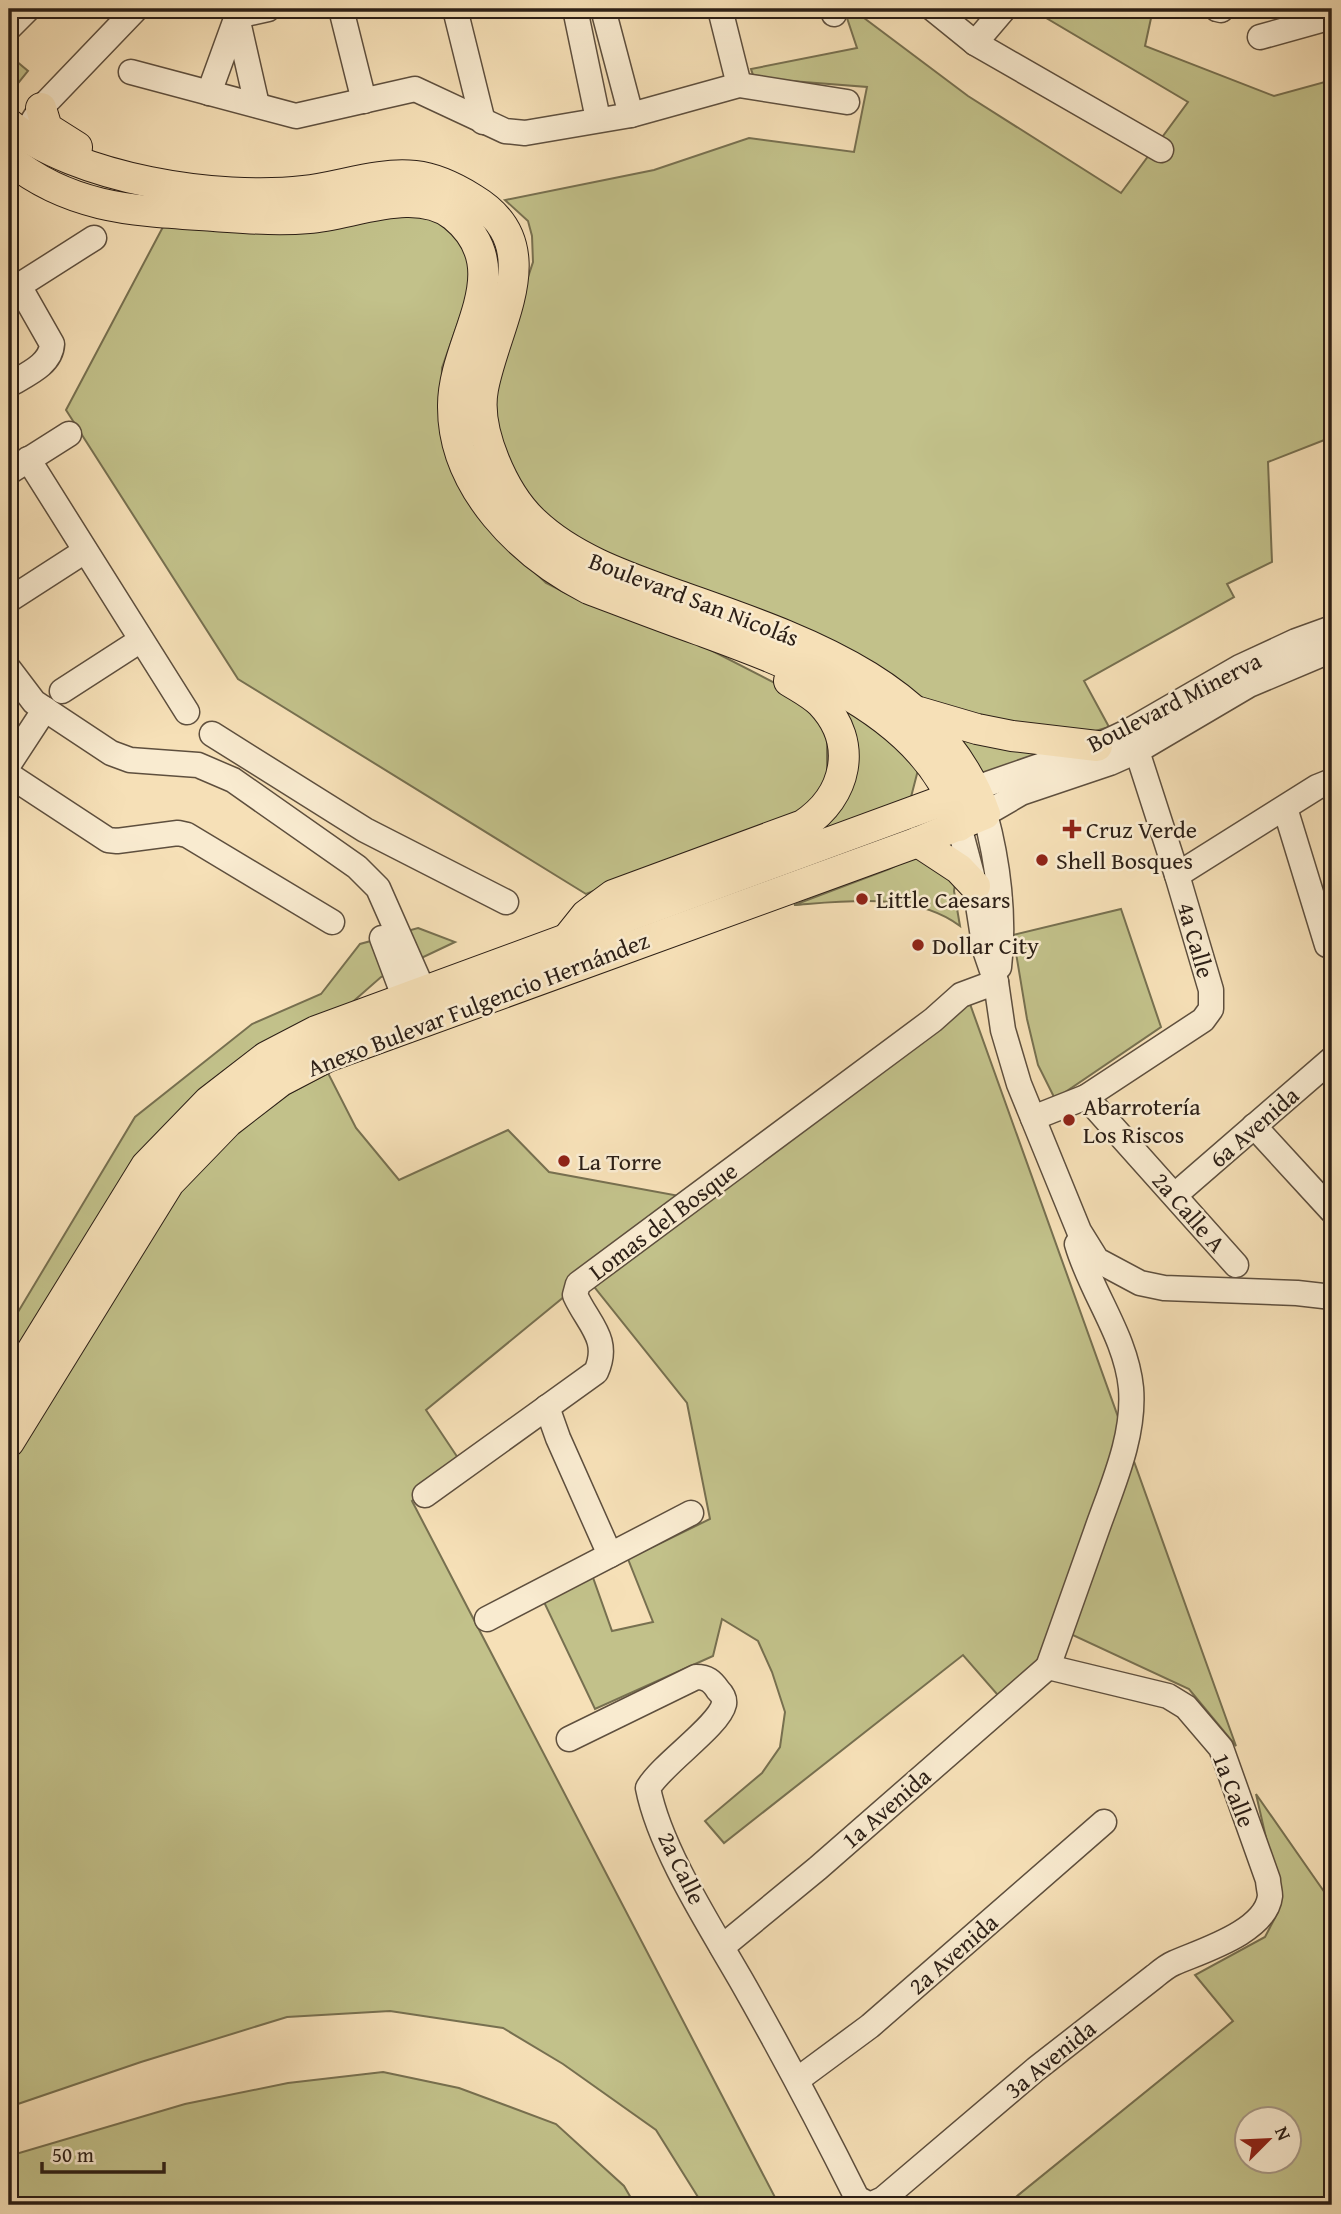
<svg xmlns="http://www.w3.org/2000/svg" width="1341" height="2214" viewBox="0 0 1341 2214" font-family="'Gentium Book Plus',serif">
<rect width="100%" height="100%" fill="#f6e0b7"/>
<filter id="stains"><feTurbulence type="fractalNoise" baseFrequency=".00286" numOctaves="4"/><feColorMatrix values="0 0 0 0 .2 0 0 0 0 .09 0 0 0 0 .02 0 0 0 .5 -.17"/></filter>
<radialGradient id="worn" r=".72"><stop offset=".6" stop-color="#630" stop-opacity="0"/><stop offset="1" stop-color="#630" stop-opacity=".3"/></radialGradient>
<g fill="#c2c18a" stroke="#777050" stroke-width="2" fill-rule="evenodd">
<polygon points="844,9 852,9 968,96 1121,193 1188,102 1031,9 1153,9 1145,46 1274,96 1332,80 1332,437 1268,462 1272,562 1227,584 1234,597 1084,681 1109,727 1092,732 1025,728 922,702 616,562 534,512 500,449 491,388 533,262 532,236 528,221 505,200 654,170 749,138 854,152 867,87 754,78 751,69 857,48"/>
<polygon points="9,55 28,71 11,92 9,90"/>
<polygon points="429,212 465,244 473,280 442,368 441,417 503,542 546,583 584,602 695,642 775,683 809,705 827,730 827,776 819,794 803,810 586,894 238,679 66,410 164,225"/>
<polygon points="821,696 885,732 918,770 911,797 900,808 604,906 802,830 842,785"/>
<polygon points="943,726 1064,747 983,774"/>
<path d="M915 856 956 878 954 891 960 926C915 892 847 901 794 905L889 869Z"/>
<polygon points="1121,909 1161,1027 1055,1099 1038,1065 1027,1019 1013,935"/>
<polygon points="418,928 455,942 381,977 348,1006 9,1370 9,1327 135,1117 252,1024 321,994 360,944"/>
<polygon points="965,990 1236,1746 1189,1689 1060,1629 1045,1655 1003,1701 963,1655 724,1843 705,1821 762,1773 780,1747 785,1712 772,1672 758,1641 722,1619 713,1656 595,1709 543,1600 591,1572 612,1631 653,1622 628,1559 710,1519 687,1403 587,1278 426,1410 460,1461 412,1501 779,2205 703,2205 656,2130 563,2064 503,2028 390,2011 287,2017 141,2062 9,2107 9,1464 193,1166 253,1113 328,1073 356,1128 399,1180 508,1130 549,1172 690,1198"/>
<path d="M1256 1794 1332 1903V2205H1006L1233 2021 1195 1975 1265 1937 1278 1912 1272 1864ZM1246 2120H1288V2162H1246Z"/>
<polygon points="383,2072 459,2088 556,2124 624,2186 635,2205 9,2205 9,2156 185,2104 288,2083"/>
</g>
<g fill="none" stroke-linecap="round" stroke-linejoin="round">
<defs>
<g id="minor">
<polyline points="341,9 364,101"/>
<polyline points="455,9 483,122"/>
<polyline points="575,9 598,119"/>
<polyline points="603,9 631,115"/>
<polyline points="720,9 739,85"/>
<polyline points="833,9 834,14"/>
<polyline points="933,9 975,43 1161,150"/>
<polyline points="1217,9 1221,10"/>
<polyline points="237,17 257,105"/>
<polyline points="9,28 28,9"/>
<polyline points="1260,37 1332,17"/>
<polyline points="975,43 1004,9"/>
<polyline points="131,72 296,116 415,89 505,131 525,133 631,115 739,85 847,102"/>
<polyline points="209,93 237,16 268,9"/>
<polyline points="31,124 41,108 136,9"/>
<polyline points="9,292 94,238"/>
<path d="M9 385C25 375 51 365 52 344L19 286"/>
<polyline points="28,459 187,712"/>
<polyline points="9,472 69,434"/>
<polyline points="9,600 85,551"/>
<polyline points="9,669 34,702 111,753 130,760 198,765 233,780 357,867 378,888 431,1008"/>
<polyline points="62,691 141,640"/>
<polyline points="212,734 365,830 506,902"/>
<polyline points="9,764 45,709"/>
<polyline points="9,775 108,840 117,841 178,833 187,835 332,922"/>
<polyline points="976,788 1097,746 1129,731 1240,667 1296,641 1332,628"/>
<polyline points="1285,808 1327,945"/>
<polyline points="959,826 975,886 985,950 996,982 1003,1030 1019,1084 1079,1231 1097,1260 1140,1283 1164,1288 1297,1293 1332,1297"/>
<polyline points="1177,875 1317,787 1332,781"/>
<polyline points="382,938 411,1015"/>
<path d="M999 967C1005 918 998 861 985 814L1021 793 1110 763 1137 751 1249 685 1332 650"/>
<polyline points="1086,1097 1236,1265"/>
<polyline points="1033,1118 1086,1097 1203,1020 1211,1009 1211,990 1177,875 1137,751"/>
<polyline points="1254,1126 1332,1211"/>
<polyline points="1175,1195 1332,1059"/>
<polyline points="547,1407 558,1438 610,1555"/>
<path d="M425 1495 596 1372C611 1339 588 1324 575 1295L578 1284 933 1020 961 995 996 982"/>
<polyline points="487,1619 691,1513"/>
<path d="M1048 1667C1064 1622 1080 1577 1096 1532 1112 1486 1135 1437 1131 1388 1126 1336 1091 1293 1077 1244"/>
<path d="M569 1739 696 1677C707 1677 712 1681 718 1690 722 1694 725 1698 724 1704 719 1726 663 1763 648 1788 660 1849 710 1926 741 1980 782 2052 820 2124 857 2198L870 2205 883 2199 1036 2069 1155 1976C1161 1971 1167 1966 1174 1963 1201 1951 1266 1932 1270 1896 1270 1891 1268 1885 1268 1880L1221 1748 1186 1707 1168 1696 1048 1667"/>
<polyline points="722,1947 818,1868 1048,1667"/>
<polyline points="797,2080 870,2026 1104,1822"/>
</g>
<g id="major">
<polyline points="41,108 47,128 77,147"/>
<path d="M9 124C75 179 219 201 304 191 340 187 378 172 415 176 434 178 457 189 473 199 551 246 495 323 483 389 475 430 504 494 534 522 573 559 627 577 677 595 797 638 938 681 985 814L918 842 327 1057 281 1081 228 1122 169 1183 9 1442"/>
<path d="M9 159C72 210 138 211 214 216 246 218 277 221 309 218 352 215 416 185 454 216 521 271 452 340 453 407 453 488 522 555 589 589 626 603 662 617 699 630 783 661 893 700 942 781 950 795 954 811 959 826"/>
<polyline points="919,712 977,729 1012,736 1097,746"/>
<polyline points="918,842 959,869 975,886"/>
<path d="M570 935 586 915 613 895 803 825C847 796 859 743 821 703 812 694 800 688 789 681"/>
<polyline points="9,1388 146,1166 209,1101 266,1057 316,1031 969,791"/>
</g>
</defs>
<use href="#minor" stroke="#5e4f3e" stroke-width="27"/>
<use href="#major" stroke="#2c1f16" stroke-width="32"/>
<use href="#minor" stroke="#f9ebd0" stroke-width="24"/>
<use href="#major" stroke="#f6e0b7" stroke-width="30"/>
</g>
<g fill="#8f2418" stroke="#f9ebd0" stroke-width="2.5">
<path d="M1068.5 818.5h7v7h7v7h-7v7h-7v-7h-7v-7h7z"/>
<circle cx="1042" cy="860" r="7"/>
<circle cx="862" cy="899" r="7"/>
<circle cx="918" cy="945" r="7"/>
<circle cx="1069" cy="1120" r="7"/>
<circle cx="564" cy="1161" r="7"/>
</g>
<g text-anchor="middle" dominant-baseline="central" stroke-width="5" stroke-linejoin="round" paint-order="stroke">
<g font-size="24" fill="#2c1f16" stroke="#f9ebd0">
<text transform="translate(694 599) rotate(21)">Boulevard San Nicolás</text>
<text transform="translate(1174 702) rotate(-27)">Boulevard Minerva</text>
<text transform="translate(1196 940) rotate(74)">4a Calle</text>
<text transform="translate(478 1004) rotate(-21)">Anexo Bulevar Fulgencio Hernández</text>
<text transform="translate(1254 1127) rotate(-41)">6a Avenida</text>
<text transform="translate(1189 1212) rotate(49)">2a Calle A</text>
<text transform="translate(663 1221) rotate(-37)">Lomas del Bosque</text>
<text transform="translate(1234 1790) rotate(69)">1a Calle</text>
<text transform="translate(886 1808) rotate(-41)">1a Avenida</text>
<text transform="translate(682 1868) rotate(64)">2a Calle</text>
<text transform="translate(953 1954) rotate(-41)">2a Avenida</text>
<text transform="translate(1050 2059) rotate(-39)">3a Avenida</text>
</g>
<g font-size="24" fill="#2c1f16" stroke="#f9ebd0" text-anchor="start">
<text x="1086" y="829">Cruz Verde</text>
<text x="1056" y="860">Shell Bosques</text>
<text x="876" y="899">Little Caesars</text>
<text x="932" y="945">Dollar City</text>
<text x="1083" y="1106">Abarrotería<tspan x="1083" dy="28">Los Riscos</tspan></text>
<text x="578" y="1161">La Torre</text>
</g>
</g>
<rect width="1341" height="2214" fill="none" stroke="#f6e0b7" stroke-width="35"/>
<rect x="10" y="10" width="1320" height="2193" fill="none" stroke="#2c1f16" stroke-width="3.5"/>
<rect x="18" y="18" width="1306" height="2179" fill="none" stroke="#2c1f16" stroke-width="2"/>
<g transform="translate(1268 2140) rotate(66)"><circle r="33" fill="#f9ebd0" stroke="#a79986" stroke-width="2"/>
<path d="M0-5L12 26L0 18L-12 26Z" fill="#8f2418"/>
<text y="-10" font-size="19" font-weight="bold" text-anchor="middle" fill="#2c1f16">N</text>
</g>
<path d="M42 2162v10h122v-10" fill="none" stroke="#2c1f16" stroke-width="3.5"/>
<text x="52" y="2162" font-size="21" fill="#2c1f16" stroke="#f9ebd0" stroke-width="5" paint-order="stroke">50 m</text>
<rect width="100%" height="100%" filter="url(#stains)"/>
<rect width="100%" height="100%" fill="url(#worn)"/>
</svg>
